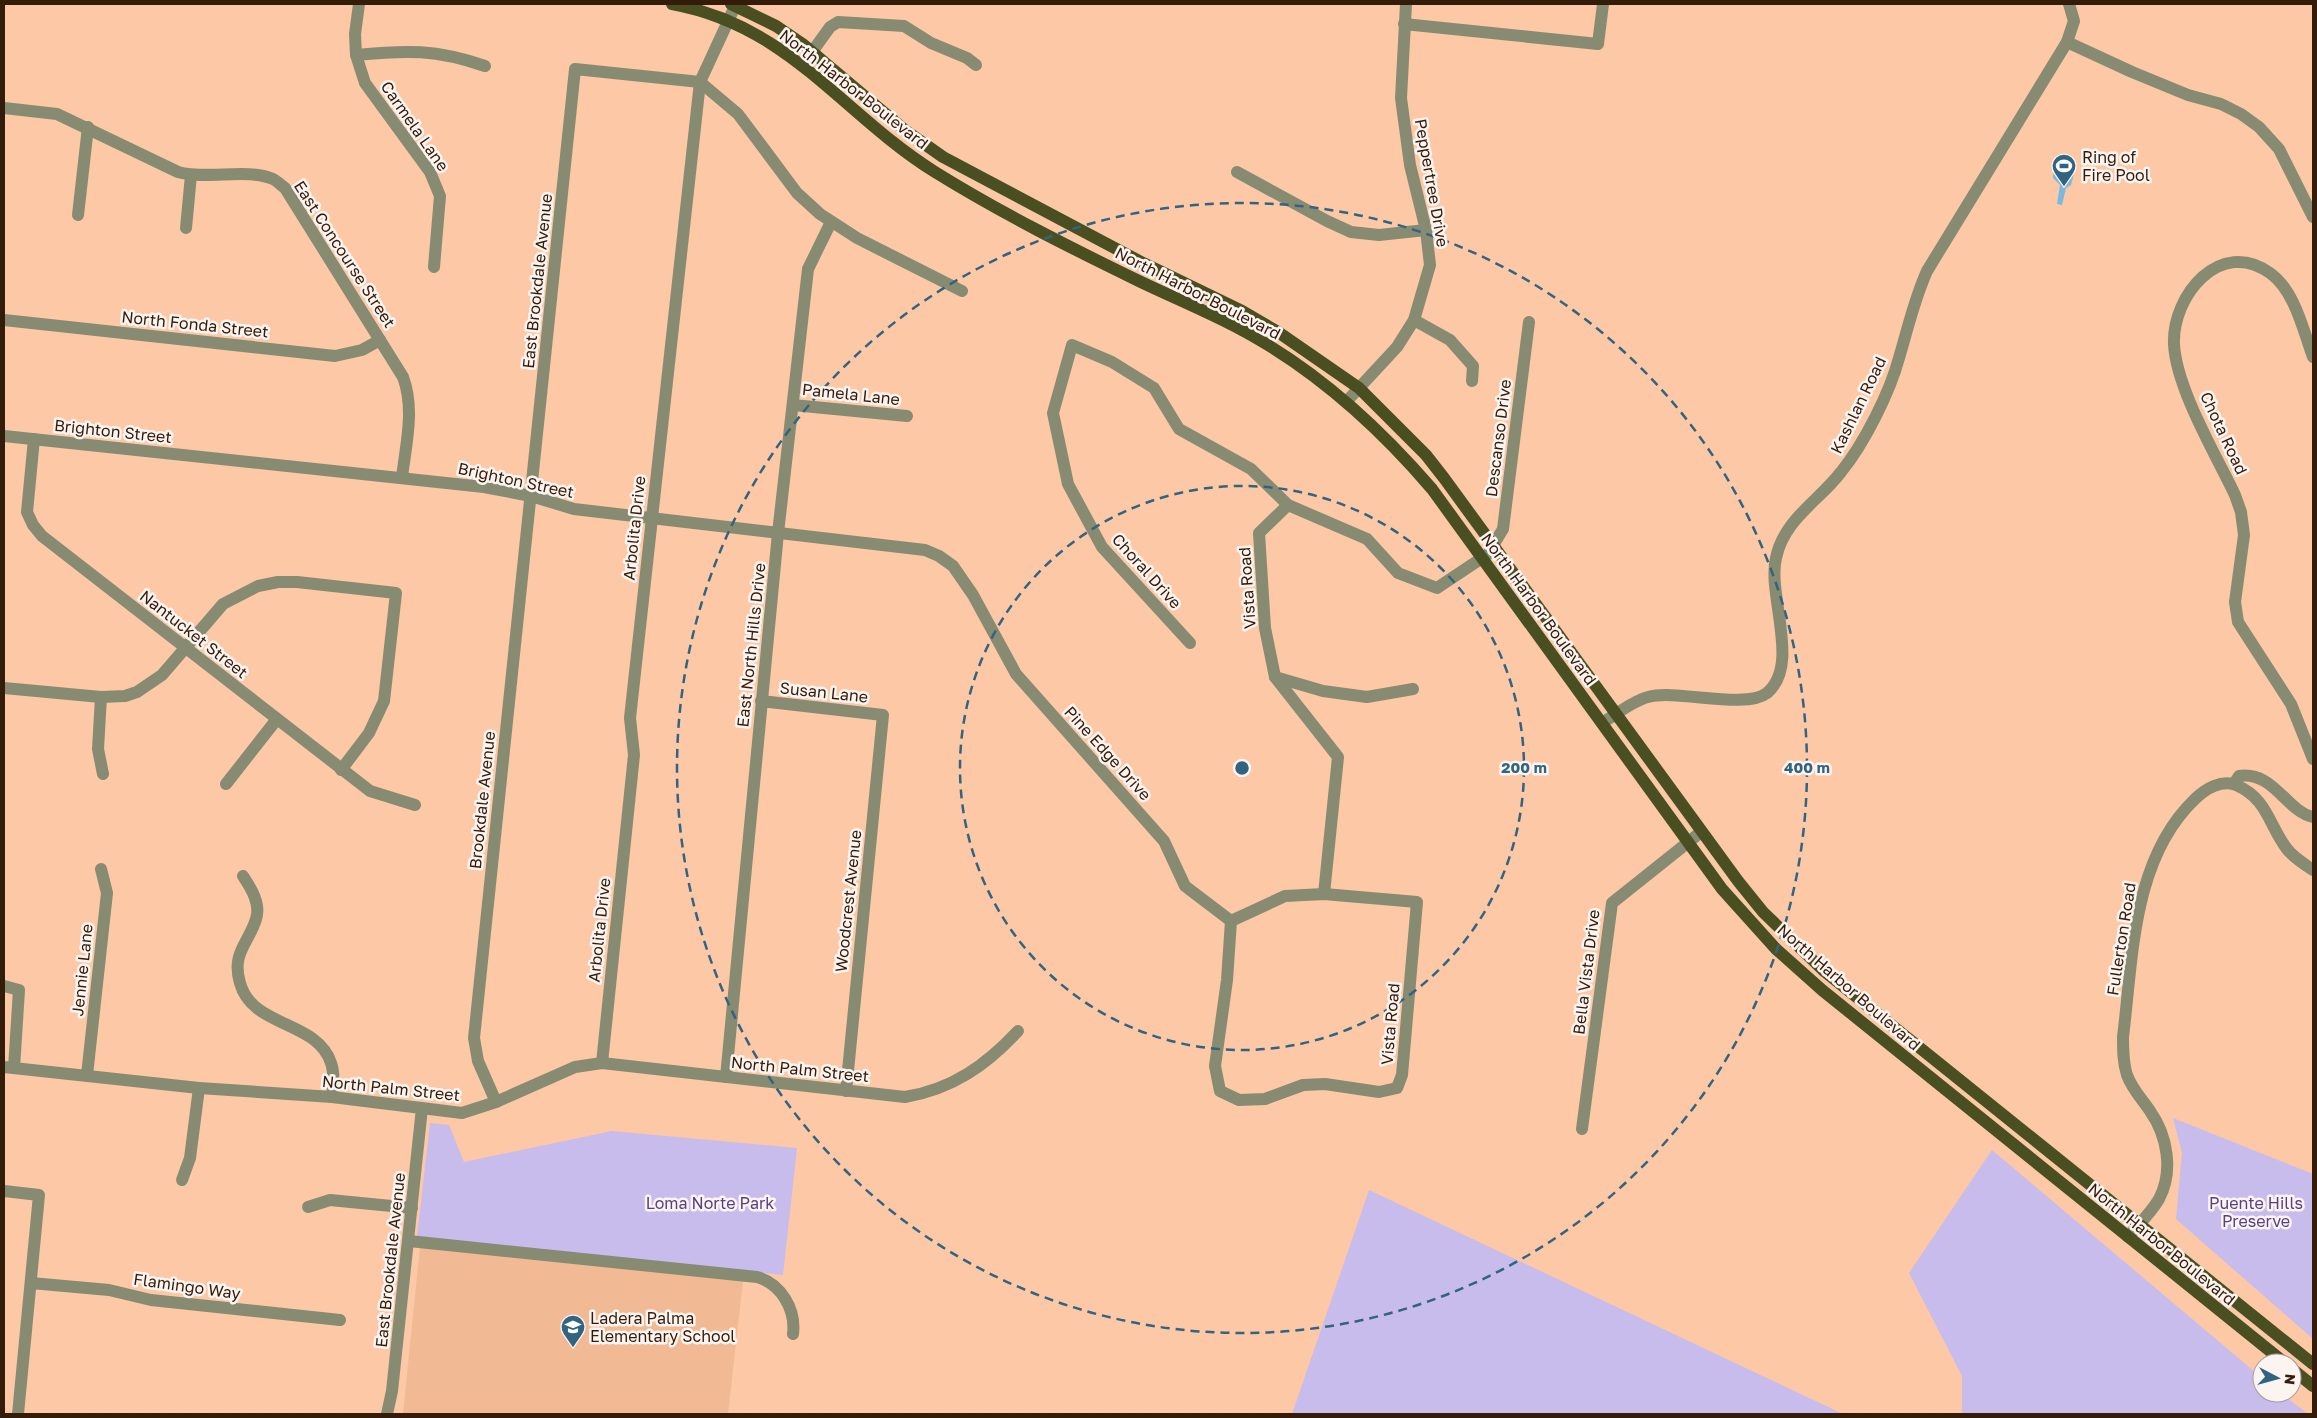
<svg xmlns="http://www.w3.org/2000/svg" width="2317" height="1418" viewBox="0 0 2317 1418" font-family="'Golos Text',sans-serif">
<rect width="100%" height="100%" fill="#fcc8a6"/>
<polygon fill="#f1b994" points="420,1247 743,1281 728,1414 403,1414"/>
<g fill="#c7bceb">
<polygon points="2173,1118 2313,1174 2313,1339 2176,1219 2182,1153"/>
<polygon points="430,1123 449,1125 464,1162 612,1131 797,1148 783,1275 417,1237"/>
<polygon points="1992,1150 2262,1378 2262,1393 2281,1393 2308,1414 1962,1414 1962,1376 1909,1273"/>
<polygon points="1369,1190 1843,1414 1292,1414"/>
</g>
<polygon fill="#7cb9dd" points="2070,169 2074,174 2071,185 2066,188 2062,205 2057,204 2060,185 2053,178 2053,174 2058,170"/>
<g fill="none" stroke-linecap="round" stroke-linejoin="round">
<g stroke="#878b72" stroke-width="12">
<polyline points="359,4 355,34 356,55 365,83 430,172 440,196 434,267"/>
<polyline points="1404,24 1598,44 1603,4"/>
<polyline points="2067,42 2132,72 2188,95 2221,104 2241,114 2259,127 2279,149 2313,217"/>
<polyline points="812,52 830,27 838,22 904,26 931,43 967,58 976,65"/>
<path d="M356 55C406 50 436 49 485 66"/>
<path d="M4 108 57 114 178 172C207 180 247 168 273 179 277 181 281 185 285 188L403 377C415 409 406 444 402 477"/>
<polyline points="1237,172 1327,221 1351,232 1379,235 1426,230"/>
<polyline points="78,215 88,127"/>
<polyline points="186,228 191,175"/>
<polyline points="4,320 335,356 362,350 380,340"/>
<polyline points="1414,320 1450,340 1473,366 1472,381"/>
<path d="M2313 357C2303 330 2295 291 2270 273 2220 237 2172 296 2174 344 2176 388 2216 455 2235 495L2241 512 2244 535 2235 602 2238 622 2291 704 2313 759"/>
<polyline points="1346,402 1397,347 1414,320 1430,265 1426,230 1410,165 1401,98 1406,4"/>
<polyline points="793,405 907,416"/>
<polyline points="4,436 484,487 531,496 574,509 925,550 939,556 953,566 973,595 1016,674 1164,841 1185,886 1231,921"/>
<polyline points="34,439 27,512 33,525 42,536 370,791 415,805"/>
<polyline points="1288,505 1259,533 1265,628 1275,677 1338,757 1324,894"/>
<polyline points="1190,643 1102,547 1068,484 1053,413 1072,345 1112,362 1154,388 1179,429 1251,469 1288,505 1367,539 1398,573 1437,588 1488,554 1503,529 1529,322"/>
<polyline points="1275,677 1323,691 1367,697 1413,689"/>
<polyline points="4,688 101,697 125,696 137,692 162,675 223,604 258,586 278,582 297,582 396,593 384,701 369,733 341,770"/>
<polyline points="101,697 98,749 103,774"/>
<polyline points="761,701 883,715 846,1091"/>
<path d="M1602 723C1616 715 1632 701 1648 697 1677 689 1745 710 1767 693 1801 665 1767 595 1776 558 1784 519 1819 501 1841 472 1864 444 1890 392 1899 358 1908 328 1914 300 1927 271L2067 42 2074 21 2069 4"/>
<polyline points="226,784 277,719"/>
<path d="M2234 784 2239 776C2274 771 2286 811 2313 817"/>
<path d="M243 876C251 888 261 904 256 919 249 943 231 953 240 983 252 1028 317 1020 331 1063 335 1074 333 1087 332 1097"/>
<polygon points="1324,894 1417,902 1402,1075 1397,1088 1379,1092 1325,1084 1303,1085 1265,1099 1239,1100 1220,1091 1215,1066 1227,980 1231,921 1285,896"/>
<polyline points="4,986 19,990 14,1068"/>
<polyline points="602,1063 634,755 630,718 700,82 736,4"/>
<path d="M4 1067 199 1088 332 1097 462 1113 496 1102 575 1067 602 1063 905 1097C953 1089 986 1065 1018 1031"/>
<polyline points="87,1075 107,893 101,869"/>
<polyline points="726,1077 778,533 808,269 831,222"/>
<polyline points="496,1102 478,1061 474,1038 575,69 700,82 738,114 797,193 820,214 857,238 962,291"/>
<polyline points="1582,1129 1612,903 1701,832"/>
<polyline points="182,1180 190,1158 199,1088"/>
<polyline points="4,1191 39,1195 18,1414"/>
<polyline points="308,1207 330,1200 412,1208"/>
<path d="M2128 1237C2138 1225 2151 1213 2159 1199 2174 1171 2167 1135 2150 1111 2142 1099 2132 1089 2127 1075 2123 1063 2123 1050 2123 1037 2133 957 2132 859 2195 799 2205 789 2222 779 2236 785 2268 799 2268 824 2287 849 2293 857 2304 864 2313 870"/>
<path d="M409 1241 757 1277C781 1284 796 1309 793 1334"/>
<polyline points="31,1283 109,1290 151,1300 340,1320"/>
<polyline points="387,1414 392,1391 422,1108"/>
</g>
<g stroke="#494f20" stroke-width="12">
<path d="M672 4C789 25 842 114 935 172 1001 213 1071 248 1141 282 1183 302 1228 320 1268 345 1330 383 1384 433 1432 489L1722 889 1776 949 1822 990 2285 1363"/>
<polyline points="731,4 776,26 804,45 906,131 943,157 1143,263 1242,311 1278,332 1359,388 1426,455 1444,478 1738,881 1763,912 1823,970 2313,1364"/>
<polyline points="2292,1369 2313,1386"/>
</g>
</g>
<g fill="none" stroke="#316481" stroke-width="2.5" stroke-dasharray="9 6">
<circle cx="1242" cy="768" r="282"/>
<circle cx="1242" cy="768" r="565"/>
</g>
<defs>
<symbol id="stadium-pin" viewBox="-11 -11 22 30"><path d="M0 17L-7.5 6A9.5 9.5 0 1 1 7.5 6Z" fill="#316481" stroke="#fbf4f0"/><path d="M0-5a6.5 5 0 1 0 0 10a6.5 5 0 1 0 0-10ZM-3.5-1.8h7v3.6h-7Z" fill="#fff"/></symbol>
<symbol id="school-pin" viewBox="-11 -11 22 30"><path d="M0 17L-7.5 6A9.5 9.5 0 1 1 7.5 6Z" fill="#316481" stroke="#fbf4f0"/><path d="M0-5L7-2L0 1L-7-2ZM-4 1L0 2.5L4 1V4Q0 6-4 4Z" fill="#fff"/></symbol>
</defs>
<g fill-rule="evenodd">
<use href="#stadium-pin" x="2050" y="152" width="28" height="38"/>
<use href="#school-pin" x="559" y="1313" width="28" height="38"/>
</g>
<g text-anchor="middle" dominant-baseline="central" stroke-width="5" stroke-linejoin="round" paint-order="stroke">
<g font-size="16" fill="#331c0a" stroke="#fbf4f0">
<text transform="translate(854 89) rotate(38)">North Harbor Boulevard</text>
<text transform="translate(415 126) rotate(55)">Carmela Lane</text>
<text transform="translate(1432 183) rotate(80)">Peppertree Drive</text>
<text transform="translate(345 254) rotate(57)">East Concourse Street</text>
<text transform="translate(537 281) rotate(-84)">East Brookdale Avenue</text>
<text transform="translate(1198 293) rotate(27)">North Harbor Boulevard</text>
<text transform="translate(195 324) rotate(6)">North Fonda Street</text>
<text transform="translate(851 394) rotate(6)">Pamela Lane</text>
<text transform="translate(1858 405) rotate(-64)">Kashlan Road</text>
<text transform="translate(113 431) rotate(6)">Brighton Street</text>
<text transform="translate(2224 433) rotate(65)">Chota Road</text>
<text transform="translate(1498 438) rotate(-83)">Descanso Drive</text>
<text transform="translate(516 480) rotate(12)">Brighton Street</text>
<text transform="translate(634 528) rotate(-84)">Arbolita Drive</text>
<text transform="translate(1147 571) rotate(48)">Choral Drive</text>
<text transform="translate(1247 588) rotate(-94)">Vista Road</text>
<text transform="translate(1539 609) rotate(54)">North Harbor Boulevard</text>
<text transform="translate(194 634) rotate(38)">Nantucket Street</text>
<text transform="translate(751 645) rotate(-84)">East North Hills Drive</text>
<text transform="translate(824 692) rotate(6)">Susan Lane</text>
<text transform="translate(1108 753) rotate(48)">Pine Edge Drive</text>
<text transform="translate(482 800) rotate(-84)">Brookdale Avenue</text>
<text transform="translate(848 901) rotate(-84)">Woodcrest Avenue</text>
<text transform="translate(599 930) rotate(-84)">Arbolita Drive</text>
<text transform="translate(2121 939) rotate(-81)">Fullerton Road</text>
<text transform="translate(82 970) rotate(-84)">Jennie Lane</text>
<text transform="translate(1586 972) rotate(-83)">Bella Vista Drive</text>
<text transform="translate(1849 987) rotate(41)">North Harbor Boulevard</text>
<text transform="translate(1390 1024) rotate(-85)">Vista Road</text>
<text transform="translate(800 1069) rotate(6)">North Palm Street</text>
<text transform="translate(391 1088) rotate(6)">North Palm Street</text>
<text transform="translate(2162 1244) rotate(39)">North Harbor Boulevard</text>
<text transform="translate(390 1260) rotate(-84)">East Brookdale Avenue</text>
<text transform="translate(187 1286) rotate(8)">Flamingo Way</text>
</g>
<g font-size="16" fill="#331c0a" stroke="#fbf4f0" text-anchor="start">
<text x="2082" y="157">Ring of<tspan x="2082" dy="18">Fire Pool</tspan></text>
<text x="590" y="1318">Ladera Palma<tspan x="590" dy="18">Elementary School</tspan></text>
</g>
<g font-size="16" fill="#564186" stroke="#fbf4f0">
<text x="710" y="1203">Loma Norte Park</text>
<text x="2256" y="1203">Puente Hills<tspan x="2256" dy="18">Preserve</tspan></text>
</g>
</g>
<circle cx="1242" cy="768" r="8" fill="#316481" stroke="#fbf4f0" stroke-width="2.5"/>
<g font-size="15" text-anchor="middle" font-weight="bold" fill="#316481" stroke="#fbf4f0" stroke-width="5" stroke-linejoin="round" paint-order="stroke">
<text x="1524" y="773">200 m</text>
<text x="1807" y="773">400 m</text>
</g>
<rect width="2317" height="1418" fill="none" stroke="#331c0a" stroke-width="10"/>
<g transform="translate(2277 1378) rotate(96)"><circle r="24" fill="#fbf4f0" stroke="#ab9e94"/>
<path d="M0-4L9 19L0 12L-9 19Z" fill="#316481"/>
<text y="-8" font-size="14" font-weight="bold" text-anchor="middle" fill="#331c0a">N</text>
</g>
</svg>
